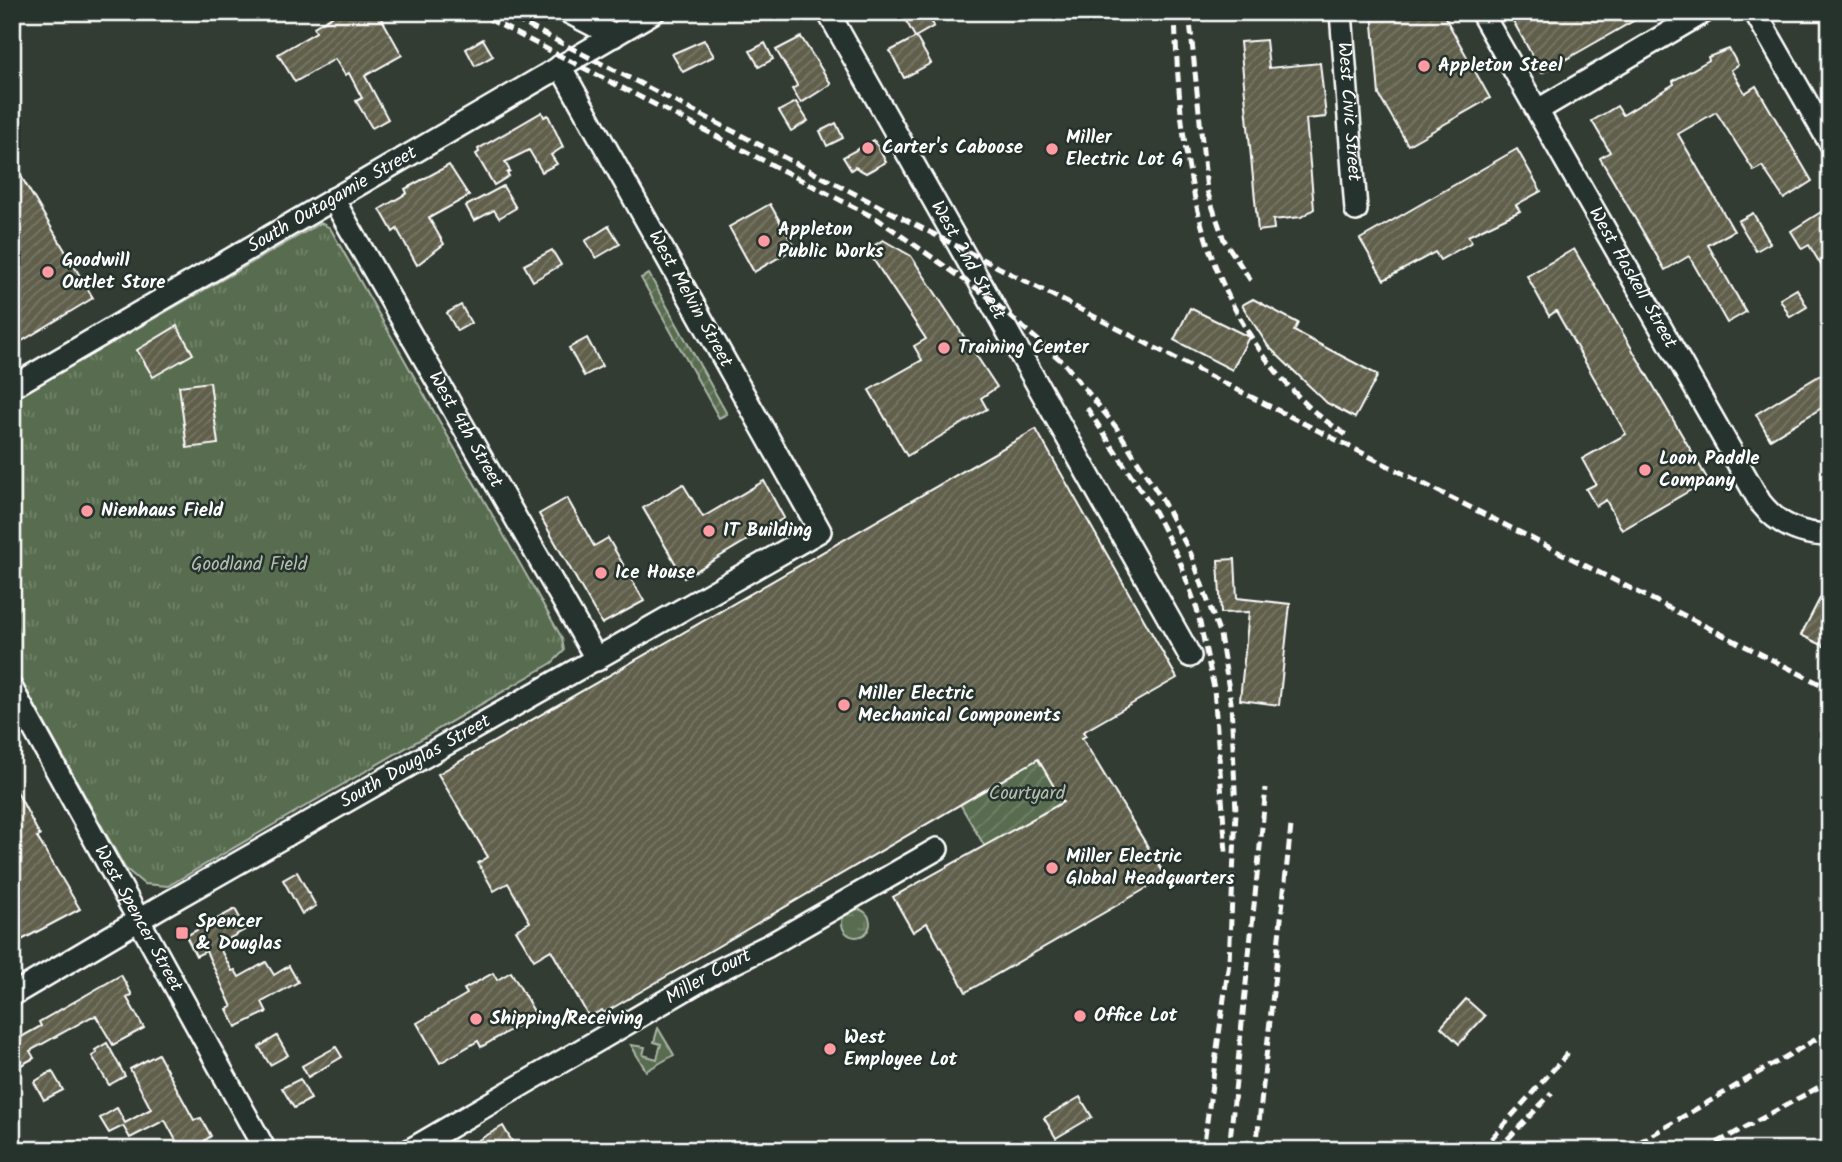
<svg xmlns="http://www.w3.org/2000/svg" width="1842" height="1162" viewBox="0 0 1842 1162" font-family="Kalam,sans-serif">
<defs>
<pattern id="wetland-marsh" width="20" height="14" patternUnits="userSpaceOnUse" patternTransform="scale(1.75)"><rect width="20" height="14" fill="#596d50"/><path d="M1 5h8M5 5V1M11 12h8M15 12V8" fill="none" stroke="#72836a"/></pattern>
<pattern id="park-tufts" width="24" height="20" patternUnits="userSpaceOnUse" patternTransform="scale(1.75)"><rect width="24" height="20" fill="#596d50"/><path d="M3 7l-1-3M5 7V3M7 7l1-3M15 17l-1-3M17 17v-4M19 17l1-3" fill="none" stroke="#72836a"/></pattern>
<pattern id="garden-furrows" width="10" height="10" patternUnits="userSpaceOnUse" patternTransform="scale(1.75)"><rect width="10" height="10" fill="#596d50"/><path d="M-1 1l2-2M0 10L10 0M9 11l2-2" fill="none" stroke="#72836a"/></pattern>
<pattern id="building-hatch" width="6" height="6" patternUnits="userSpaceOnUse" patternTransform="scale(1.75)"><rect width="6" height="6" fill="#605f4b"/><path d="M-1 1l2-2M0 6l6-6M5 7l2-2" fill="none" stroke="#787766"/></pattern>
</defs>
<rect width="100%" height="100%" fill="#323c33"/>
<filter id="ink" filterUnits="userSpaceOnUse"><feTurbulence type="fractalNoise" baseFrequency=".0143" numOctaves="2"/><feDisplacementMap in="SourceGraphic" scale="14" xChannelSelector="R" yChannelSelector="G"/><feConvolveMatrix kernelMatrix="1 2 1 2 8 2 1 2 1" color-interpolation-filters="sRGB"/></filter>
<g filter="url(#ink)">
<polygon fill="#596d50" stroke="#acb6a8" stroke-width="2" points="658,1028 674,1055 646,1071 631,1045 645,1047 643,1055 657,1059 661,1044 654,1042"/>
<circle fill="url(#wetland-marsh)" stroke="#acb6a8" stroke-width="2" cx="856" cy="923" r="14"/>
<polygon fill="url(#park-tufts)" stroke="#acb6a8" stroke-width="2" points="321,223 330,228 562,638 564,651 552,663 168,886 144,884 125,868 12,664 12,400"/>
<g fill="url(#garden-furrows)" stroke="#acb6a8" stroke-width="2">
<polygon points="649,274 727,414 719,418 641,278"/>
<polygon points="1038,759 1063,802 985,847 960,804"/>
</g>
<g fill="url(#building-hatch)" stroke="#fff" stroke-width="2">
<polygon points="339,12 378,12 402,55 365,76 388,119 372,128 356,101 362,98 349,73 345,75 335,59 295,82 278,54 316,32 314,27"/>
<polygon points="901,12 927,12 934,26 915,37"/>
<polygon points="1372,12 1442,12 1490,98 1408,145 1379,95"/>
<polygon points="1508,12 1649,12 1542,73"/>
<polygon points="801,37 831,84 801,103 792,89 797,86 796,83 776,50"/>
<polygon points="916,37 931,63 904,78 890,51"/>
<polygon points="483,39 493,56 475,66 466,49"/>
<polygon points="704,40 714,56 683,72 672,54"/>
<polygon points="1266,40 1269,68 1320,63 1326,117 1306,119 1314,209 1301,217 1273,220 1274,229 1258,231 1240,42"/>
<polygon points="765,43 773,59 759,67 750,51"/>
<polygon points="1729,49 1738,65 1731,70 1745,93 1756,86 1812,181 1784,199 1762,166 1754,171 1716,112 1678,134 1734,231 1708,245 1746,312 1727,323 1689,256 1665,270 1600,158 1610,152 1592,121 1617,106 1623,115 1674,84 1673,81 1709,60 1708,57"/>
<polygon points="796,102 808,121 791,131 779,111"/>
<polygon points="542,112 544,117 548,115 563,147 551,155 557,164 542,172 529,150 505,162 510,171 507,173 509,176 494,185 476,154 479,152 478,149"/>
<polygon points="836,123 843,138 827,146 820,131"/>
<polygon points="874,140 886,162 866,173 855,167 851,170 843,157"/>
<polygon points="1517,149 1541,191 1516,205 1520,211 1468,236 1472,242 1440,260 1435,252 1384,280 1360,239"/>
<polygon points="12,161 93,298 12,347"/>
<polygon points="449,165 469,196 429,218 444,244 417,265 397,229 393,232 380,209 407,193 405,189"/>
<polygon points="503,186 516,208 499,218 494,210 474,221 466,206"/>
<polygon points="770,204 795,248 754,272 729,227"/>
<polygon points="1824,210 1830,219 1830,280 1809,245 1802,249 1791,231"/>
<polygon points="1753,213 1770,243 1756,251 1738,221"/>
<polygon points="609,226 620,244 596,258 585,241"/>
<polygon points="883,240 911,256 997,387 981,398 987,409 907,456 869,390 922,360 914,346 926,339 867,250"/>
<polygon points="1574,249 1708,480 1622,530 1606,500 1596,506 1586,489 1596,484 1582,459 1626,434 1556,311 1549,316 1527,276"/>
<polygon points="552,250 561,265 533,281 524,265"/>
<polygon points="1797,289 1807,307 1790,317 1780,299"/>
<polygon points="1253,299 1298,323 1294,331 1378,375 1355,418 1327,403 1268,346 1242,305"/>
<polygon points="461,305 471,323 457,331 447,313"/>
<polygon points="1190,308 1249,337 1232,370 1174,340"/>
<polygon points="177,326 193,354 153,377 137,350"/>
<polygon points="587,338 602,366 584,376 569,348"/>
<polygon points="1822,374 1830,387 1830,403 1770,439 1756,414"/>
<polygon points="210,382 218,444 187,448 179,386"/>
<polygon points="1036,429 1177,678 1083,732 1086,736 1082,738 1166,877 966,992 927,923 913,932 893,897 1063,802 1038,759 604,1013 602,1010 589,1017 551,950 534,960 516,930 530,922 508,883 494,891 478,863 488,857 438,774"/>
<polygon points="764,481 784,518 684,578 643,508 683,484 703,517"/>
<polygon points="567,498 594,546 608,538 644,601 602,624 539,514"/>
<polygon points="1235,559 1237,598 1290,604 1279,705 1240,700 1249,612 1221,613 1218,560"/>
<polygon points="1830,579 1830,649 1801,635"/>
<polygon points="12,782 40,836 37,837 80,909 12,945"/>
<polygon points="297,872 316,906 302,914 283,880"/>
<polygon points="235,909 246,929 218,945 232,971 235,970 239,977 266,962 274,975 289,966 298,982 262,1002 267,1012 236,1027 227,1009 232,1007 206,951 196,956 186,936"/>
<polygon points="511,972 536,1015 481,1047 478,1041 440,1063 417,1023 467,994 464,989 493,973 497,980"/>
<polygon points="121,975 132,995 127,998 144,1028 113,1045 96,1016 91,1017 30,1051 34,1058 12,1070 12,1042 41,1026 39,1022"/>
<polygon points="1466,999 1485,1016 1459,1044 1441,1027"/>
<polygon points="277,1036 288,1055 270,1065 259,1047"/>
<polygon points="107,1043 125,1076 109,1085 92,1056 97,1053 95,1050"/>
<polygon points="336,1047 342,1057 308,1077 302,1066"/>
<polygon points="158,1054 194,1120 201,1118 211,1136 192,1150 181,1150 165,1120 130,1138 123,1126 109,1133 100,1118 117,1108 125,1123 151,1109 130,1069"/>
<polygon points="52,1071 63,1090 44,1100 34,1082"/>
<polygon points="300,1079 311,1099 294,1108 282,1088"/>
<polygon points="1080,1097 1092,1117 1056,1138 1044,1118"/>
<polygon points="503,1126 517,1150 461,1150"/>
</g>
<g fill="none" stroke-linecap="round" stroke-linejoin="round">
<defs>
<g id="minor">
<polyline points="568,12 614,36"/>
<path id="s1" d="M828 12 1190 656"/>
<path id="s2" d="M1341 12 1356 210"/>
<path id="s3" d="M1481 12 1760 502C1778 525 1800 535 1830 535"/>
<polyline points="1755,12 1830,143"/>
<polyline points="1538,110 1704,12"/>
<path id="s4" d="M333 199 597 660"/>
<path id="s5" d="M12 387 654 12"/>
<path id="s6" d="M12 689 265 1150"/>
<path id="s7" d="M12 995 159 908 820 531 560 66"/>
<path id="s8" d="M410 1150 717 971 768 946 937 849"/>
</g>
</defs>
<use href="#minor" stroke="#fff" stroke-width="26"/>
<use href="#minor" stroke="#26332d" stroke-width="21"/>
<g stroke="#fff" stroke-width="5" stroke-dasharray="10 5" stroke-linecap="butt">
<polyline points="475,12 879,220 986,295 1064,363 1116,427 1161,498 1191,554 1220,635 1231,702 1236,812 1229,962 1203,1150"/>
<polyline points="501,12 1206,374 1830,689"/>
<path d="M1175 12C1179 157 1197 299 1307 405 1319 417 1335 427 1349 437"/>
<polyline points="1189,12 1207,191 1224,240 1253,284"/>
<polyline points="1087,408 1152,507 1179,559 1197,609 1214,688 1226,853"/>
<polyline points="1229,1150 1266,788"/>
<polyline points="1256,1150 1291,826"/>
<polyline points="1481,1150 1570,1051"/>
<polyline points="1497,1150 1552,1093"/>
<polyline points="1626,1150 1830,1031"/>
<polyline points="1704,1150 1830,1081"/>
</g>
</g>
</g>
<g fill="#ff9aa2" stroke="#26332d" stroke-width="2.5">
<circle cx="1424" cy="66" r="7"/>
<circle cx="868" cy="148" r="7"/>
<circle cx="1052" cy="149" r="7"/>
<circle cx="764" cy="241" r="7"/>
<circle cx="48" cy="272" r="7"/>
<circle cx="944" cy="348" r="7"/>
<circle cx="1645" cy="470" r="7"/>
<circle cx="87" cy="511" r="7"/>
<circle cx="709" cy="531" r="7"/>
<circle cx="601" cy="573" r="7"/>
<circle cx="844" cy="705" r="7"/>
<circle cx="1052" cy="868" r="7"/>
<rect x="175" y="926" width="14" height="14" rx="3.5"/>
<circle cx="1080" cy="1016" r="7"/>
<circle cx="476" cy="1019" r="7"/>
<circle cx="830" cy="1049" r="7"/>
</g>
<g text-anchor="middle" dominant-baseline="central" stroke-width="5" stroke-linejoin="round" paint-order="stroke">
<g font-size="19" font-weight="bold" fill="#fff" stroke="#26332d" text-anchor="start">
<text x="1438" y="66">Appleton Steel</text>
<text x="1066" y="138">Miller<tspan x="1066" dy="22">Electric Lot G</tspan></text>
<text x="882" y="148">Carter's Caboose</text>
<text x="778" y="230">Appleton<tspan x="778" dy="22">Public Works</tspan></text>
<text x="62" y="261">Goodwill<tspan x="62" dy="22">Outlet Store</tspan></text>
<text x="958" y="348">Training Center</text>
<text x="1659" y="459">Loon Paddle<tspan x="1659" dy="22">Company</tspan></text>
<text x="101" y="511">Nienhaus Field</text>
<text x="723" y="531">IT Building</text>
<text x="615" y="573">Ice House</text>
<text x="858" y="694">Miller Electric<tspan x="858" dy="22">Mechanical Components</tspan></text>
<text x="1066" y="857">Miller Electric<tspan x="1066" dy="22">Global Headquarters</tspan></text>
<text x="196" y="922">Spencer<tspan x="196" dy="22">&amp; Douglas</tspan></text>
<text x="1094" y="1016">Office Lot</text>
<text x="490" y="1019">Shipping/Receiving</text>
<text x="844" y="1038">West<tspan x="844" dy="22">Employee Lot</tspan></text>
</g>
<g font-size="19" fill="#fff" stroke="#26332d">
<text stroke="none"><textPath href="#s2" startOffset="100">West Civic Street</textPath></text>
<text stroke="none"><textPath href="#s5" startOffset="371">South Outagamie Street</textPath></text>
<text stroke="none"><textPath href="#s1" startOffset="285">West 2nd Street</textPath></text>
<text stroke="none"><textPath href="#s3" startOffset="306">West Haskell Street</textPath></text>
<text transform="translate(690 299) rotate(61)">West Melvin Street</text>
<text stroke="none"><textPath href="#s4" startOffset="266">West 4th Street</textPath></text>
<text stroke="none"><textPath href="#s7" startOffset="466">South Douglas Street</textPath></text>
<text stroke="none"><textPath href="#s6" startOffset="262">West Spencer Street</textPath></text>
<text stroke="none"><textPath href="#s8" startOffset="345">Miller Court</textPath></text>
</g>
<g font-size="19" fill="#b4bdb0" stroke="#26332d">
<text x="249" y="565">Goodland Field</text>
<text x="1027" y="794">Courtyard</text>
</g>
</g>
<rect width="1842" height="1162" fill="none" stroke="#26332d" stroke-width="42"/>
<rect x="21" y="21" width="1800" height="1120" fill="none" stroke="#fff" stroke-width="2.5" filter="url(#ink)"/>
</svg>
